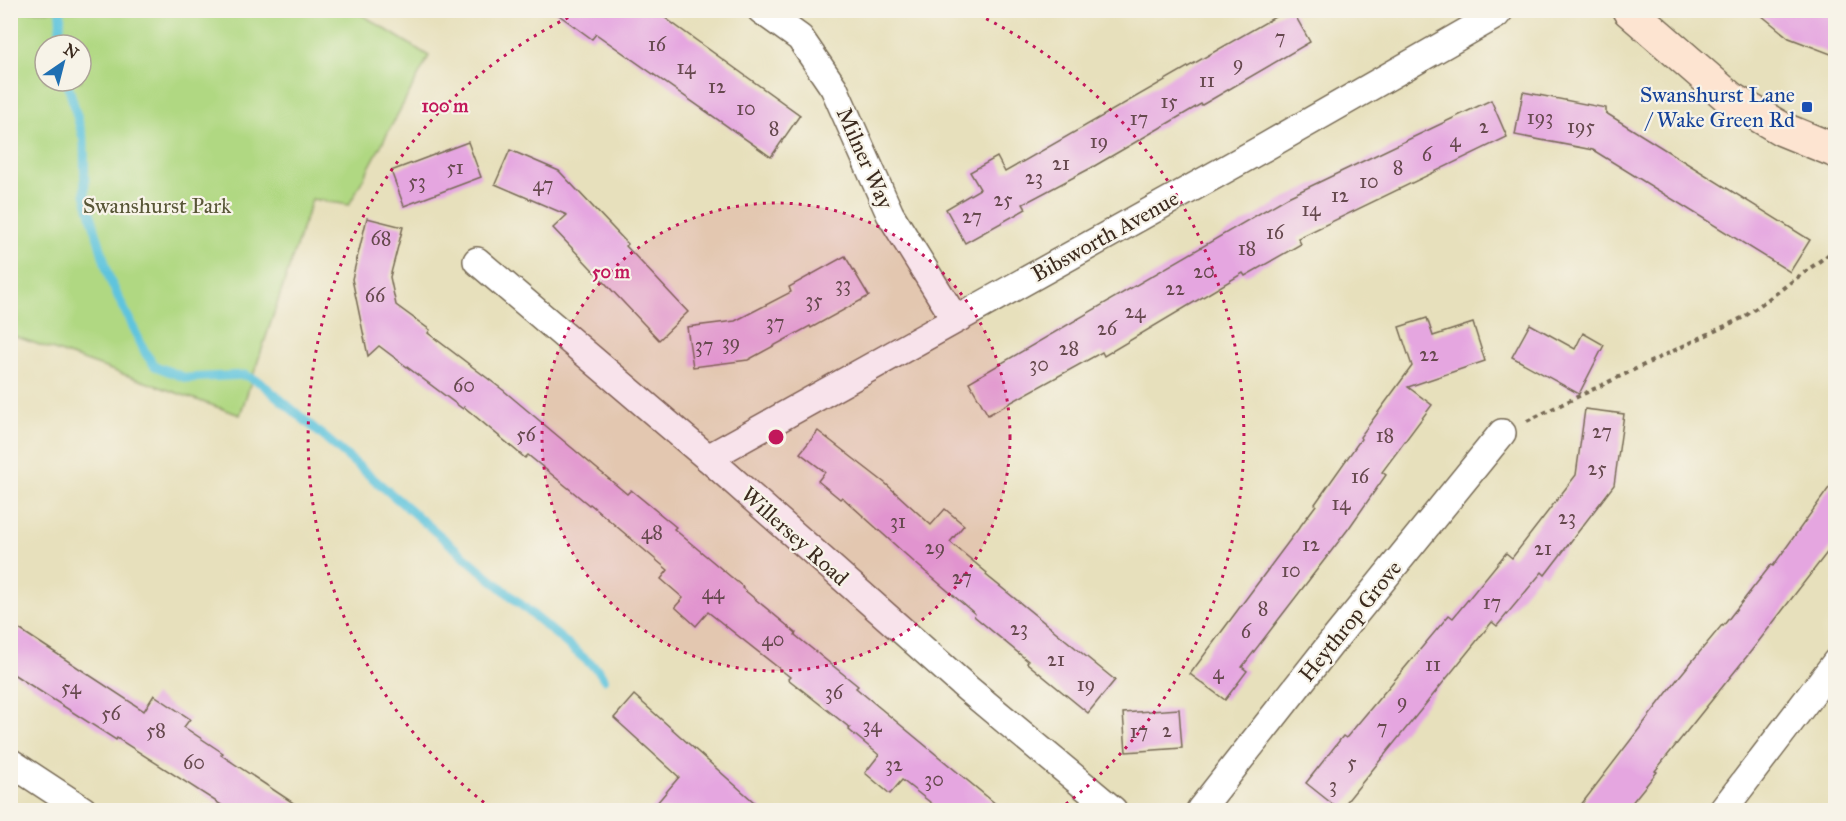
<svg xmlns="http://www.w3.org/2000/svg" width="1846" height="821" viewBox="0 0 1846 821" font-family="'IM FELL Great Primer',serif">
<rect width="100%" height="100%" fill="#f7f3e8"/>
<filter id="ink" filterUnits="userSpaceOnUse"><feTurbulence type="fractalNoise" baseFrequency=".0167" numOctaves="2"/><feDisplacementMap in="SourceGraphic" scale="12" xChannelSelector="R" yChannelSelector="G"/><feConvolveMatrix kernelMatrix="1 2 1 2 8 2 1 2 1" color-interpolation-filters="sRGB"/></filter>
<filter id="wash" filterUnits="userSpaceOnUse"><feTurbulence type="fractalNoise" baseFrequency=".008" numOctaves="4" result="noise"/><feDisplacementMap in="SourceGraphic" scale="24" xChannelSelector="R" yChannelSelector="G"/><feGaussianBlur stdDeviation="1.35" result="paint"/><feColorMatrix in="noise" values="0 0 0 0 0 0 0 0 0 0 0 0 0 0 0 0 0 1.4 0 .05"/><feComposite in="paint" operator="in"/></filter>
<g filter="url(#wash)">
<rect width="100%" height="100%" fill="#e7e0bc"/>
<path fill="#b0d882" stroke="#768150" stroke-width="1.5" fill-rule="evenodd" d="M10 11H356L429 56 349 205 312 199 240 415 11 335ZM45 45H81V81H45Z"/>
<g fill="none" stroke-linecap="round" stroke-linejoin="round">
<g stroke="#5fc4dd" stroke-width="9">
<polyline points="59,45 61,10"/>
<polyline points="67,81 84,141 85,194 110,280 146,354 155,366 186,378 245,375 261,383 599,671 604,679"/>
</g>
</g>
<g id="blocks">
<g fill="#e5a6e0">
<polygon points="552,10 654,10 800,115 771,157 596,34 592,39"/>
<polygon points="1287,10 1292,10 1310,42 1202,105 1201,104 1091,168 1023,204 1026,209 965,243 946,209 980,189 970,172 997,157 1005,172"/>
<polygon points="1755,10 1836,10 1836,56 1789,38"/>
<polygon points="1523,92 1606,108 1606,113 1810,240 1790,272 1593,150 1515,135"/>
<polygon points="1491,100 1507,137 1298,238 1301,244 1245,276 1243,273 1104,356 1102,352 988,415 969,382 1288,197"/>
<polygon points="468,142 481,177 404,206 391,171"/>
<polygon points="510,150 559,171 628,244 626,246 688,312 659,340 553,228 567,215 495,184"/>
<polygon points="367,218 403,227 390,277 396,305 430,330 428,333 503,390 627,494 631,490 676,527 674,529 743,587 742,588 796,633 795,635 858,686 856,688 1003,810 940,810 902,780 890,794 865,773 879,755 849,730 850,728 788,679 790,677 708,612 696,626 675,607 683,598 661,579 668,570 590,504 589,505 528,455 525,458 464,407 463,409 379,346 368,356 352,279"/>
<polygon points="845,256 869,296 811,328 810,326 748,360 693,367 687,327 735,321 791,292 789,287"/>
<polygon points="1427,318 1433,336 1473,323 1485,361 1408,387 1432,405 1382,472 1386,475 1349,528 1242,667 1247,671 1225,700 1190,674 1316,505 1315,504 1361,439 1360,437 1412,366 1399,327"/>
<polygon points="1530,324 1575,349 1583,333 1604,345 1579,394 1512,357"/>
<polygon points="1585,409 1624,414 1614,485 1545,575 1542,572 1497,626 1492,622 1340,810 1306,783 1343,736 1346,738 1449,615 1453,618 1506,553 1512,558 1576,475"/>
<polygon points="818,431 885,483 931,525 945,509 964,525 950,542 987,573 986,575 1115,680 1088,713 1027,663 1028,661 974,616 975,614 914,562 842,497 840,499 818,481 825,472 800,453"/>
<polygon points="1836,478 1836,541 1752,650 1655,771 1657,772 1626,810 1577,810 1679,677 1722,625 1723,626 1771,565 1773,566"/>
<polygon points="10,623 144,711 154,695 190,719 184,727 223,753 221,755 304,810 229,810 117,738 116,740 10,672"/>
<polygon points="634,695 763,810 651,810 679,777 614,718"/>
<polygon points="1179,709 1182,748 1126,752 1123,713"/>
</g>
</g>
</g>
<g filter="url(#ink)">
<use href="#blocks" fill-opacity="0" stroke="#776a55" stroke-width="1.5"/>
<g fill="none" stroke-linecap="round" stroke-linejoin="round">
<defs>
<g id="street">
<polyline points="761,10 800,38 834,88 890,214 955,319"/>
<polyline points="477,261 708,458 968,689 1113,810"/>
<polyline points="708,458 1267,146 1496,15 1500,10"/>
<polyline points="10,762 83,810"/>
<polyline points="1200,810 1329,646 1502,433"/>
<polyline points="1723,810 1836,662"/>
</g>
<polyline id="secondary" points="1629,10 1731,99 1782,129 1836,151"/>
</defs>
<use href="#street" stroke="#776a55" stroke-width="30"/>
<use href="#secondary" stroke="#776a55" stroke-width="36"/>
<polyline stroke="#776a55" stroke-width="4" stroke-dasharray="4.5 4.5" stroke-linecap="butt" points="1527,421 1744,317 1836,249"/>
<use href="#street" stroke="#fff" stroke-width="27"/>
<use href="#secondary" stroke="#fde4d1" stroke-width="33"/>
</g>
</g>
<circle cx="776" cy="437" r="234" fill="#c2185b" fill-opacity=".12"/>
<g fill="none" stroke="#c2185b" stroke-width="3" stroke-dasharray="3 6">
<circle cx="776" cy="437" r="234"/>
<path d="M491 808A468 468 0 0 1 582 11M970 11A468 468 0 0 1 1061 808"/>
</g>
<rect fill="#1a4fb4" stroke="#f7f3e8" stroke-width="2" x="1801" y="101" width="12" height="12" rx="3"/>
<g text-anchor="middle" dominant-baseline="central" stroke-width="4.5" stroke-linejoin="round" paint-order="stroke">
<g font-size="20" fill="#66494e">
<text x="1280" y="37">7</text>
<text x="657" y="44">16</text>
<text x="1238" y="63">9</text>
<text x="686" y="67">14</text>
<text x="1207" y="80">11</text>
<text x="717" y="86">12</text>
<text x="1169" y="101">15</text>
<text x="746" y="108">10</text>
<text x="1540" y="117">193</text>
<text x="1139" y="118">17</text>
<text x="1484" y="126">2</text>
<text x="1581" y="126">195</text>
<text x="774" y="128">8</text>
<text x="1455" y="140">4</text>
<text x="1099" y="141">19</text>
<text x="1427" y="154">6</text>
<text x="1061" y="163">21</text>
<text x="455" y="167">51</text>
<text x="1398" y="167">8</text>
<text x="1034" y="177">23</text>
<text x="417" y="181">53</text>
<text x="1369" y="181">10</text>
<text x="543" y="184">47</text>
<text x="1340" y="195">12</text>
<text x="1003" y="199">25</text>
<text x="1311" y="209">14</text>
<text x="972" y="216">27</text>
<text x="1275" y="232">16</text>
<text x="381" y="238">68</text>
<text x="1247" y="248">18</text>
<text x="1204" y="271">20</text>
<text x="843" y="284">33</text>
<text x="1175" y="288">22</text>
<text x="375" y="295">66</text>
<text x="814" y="300">35</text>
<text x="1135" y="311">24</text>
<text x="775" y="322">37</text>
<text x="1107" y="328">26</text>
<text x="731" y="342">39</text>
<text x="704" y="345">37</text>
<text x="1069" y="348">28</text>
<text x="1429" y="354">22</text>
<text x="1039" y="364">30</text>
<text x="464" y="385">60</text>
<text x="1602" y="431">27</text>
<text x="526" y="434">56</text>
<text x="1385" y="435">18</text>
<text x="1597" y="468">25</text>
<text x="1360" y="476">16</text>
<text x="1341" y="503">14</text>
<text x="1567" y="517">23</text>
<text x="898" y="521">31</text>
<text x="652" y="532">48</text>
<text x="1311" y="544">12</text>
<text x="935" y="547">29</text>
<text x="1543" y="548">21</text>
<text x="1291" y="570">10</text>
<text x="962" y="577">27</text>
<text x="713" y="592">44</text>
<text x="1492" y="602">17</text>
<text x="1263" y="608">8</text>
<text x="1019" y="628">23</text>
<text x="1246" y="631">6</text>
<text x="773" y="639">40</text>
<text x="1056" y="659">21</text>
<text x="1433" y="664">11</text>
<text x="1218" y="672">4</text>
<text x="1086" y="684">19</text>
<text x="71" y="687">54</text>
<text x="834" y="692">36</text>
<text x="1402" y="701">9</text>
<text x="111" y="713">56</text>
<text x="872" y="725">34</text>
<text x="1382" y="727">7</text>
<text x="156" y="730">58</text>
<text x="1167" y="730">2</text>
<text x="1139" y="731">17</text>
<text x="194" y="762">60</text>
<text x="1352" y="762">5</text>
<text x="894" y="764">32</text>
<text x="934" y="779">30</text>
<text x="1333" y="785">3</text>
</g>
<g font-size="22" fill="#164399" stroke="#f7f3e8" text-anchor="end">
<text x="1795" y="94">Swanshurst Lane<tspan x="1795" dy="25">/ Wake Green Rd</tspan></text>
</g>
<g font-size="22" fill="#3b2a1e" stroke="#f7f3e8">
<text transform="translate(865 158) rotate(66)">Milner Way</text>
<text transform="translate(1105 236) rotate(-29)">Bibsworth Avenue</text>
<text transform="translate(795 536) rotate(42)">Willersey Road</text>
<text transform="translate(1350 621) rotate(-51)">Heythrop Grove</text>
</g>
<g font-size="22" fill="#585637" stroke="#f7f3e8">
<text x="157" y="205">Swanshurst Park</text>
</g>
</g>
<circle cx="776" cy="437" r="9" fill="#c2185b" stroke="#f7f3e8" stroke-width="3"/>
<g font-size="18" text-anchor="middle" font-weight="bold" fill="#c2185b" stroke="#f7f3e8" stroke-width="4.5" stroke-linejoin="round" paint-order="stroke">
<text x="445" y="112">100 m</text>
<text x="611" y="278">50 m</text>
</g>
<rect width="1846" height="821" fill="none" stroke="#f7f3e8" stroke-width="36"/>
<g transform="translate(63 63) rotate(35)"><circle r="28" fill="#f7f3e8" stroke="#aca397" stroke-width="1.5"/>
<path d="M0-4.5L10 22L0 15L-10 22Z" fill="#1f6fb2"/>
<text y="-9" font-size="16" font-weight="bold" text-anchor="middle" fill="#3b2a1e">N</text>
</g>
</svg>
